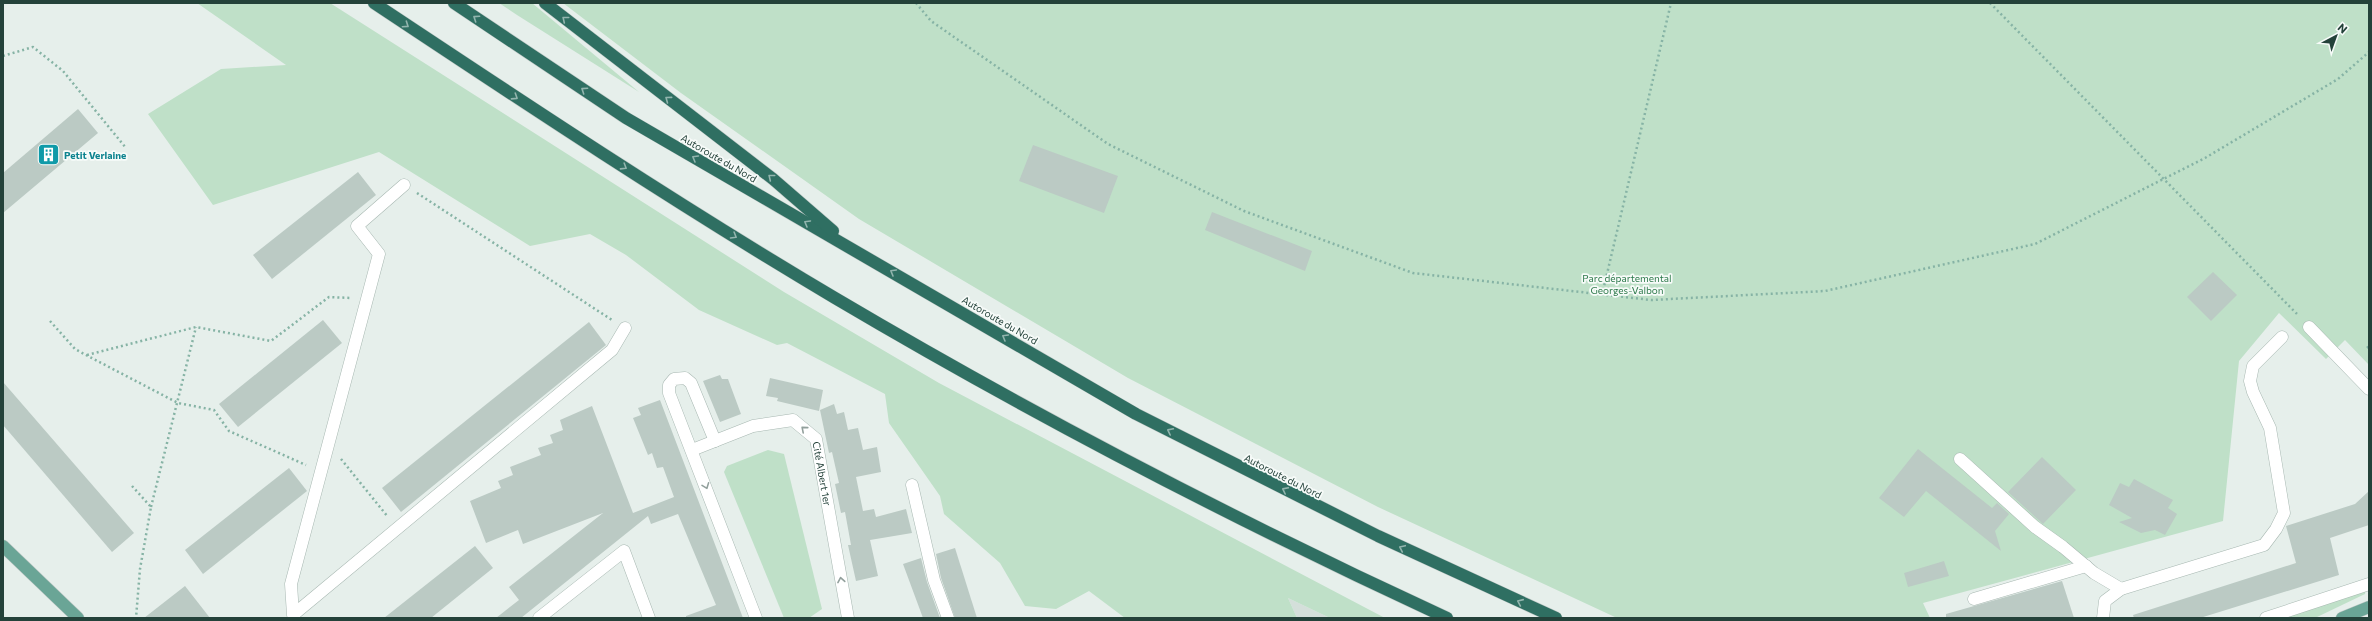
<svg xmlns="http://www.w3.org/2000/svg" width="2372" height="621" viewBox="0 0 2372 621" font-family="Commissioner,sans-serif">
<rect width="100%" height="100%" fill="#e6efeb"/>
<polygon fill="#d4dfda" points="1288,598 1330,618 1297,618"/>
<g fill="#bfe0c8">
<polygon points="197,3 330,3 784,292 939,383 1385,618 1330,618 1288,598 1297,618 1125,618 1089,591 1056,609 1025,606 1000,563 944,514 940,496 889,423 885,394 787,343 777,345 699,310 626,255 590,234 530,246 379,152 213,205 148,114 221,69 286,65"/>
<polygon points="499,3 532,3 639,92 517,15"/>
<polygon points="563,3 2369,3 2369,365 2345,340 2326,359 2279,313 2239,361 2223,521 1923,603 1930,618 1617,618 1378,507 1128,378 859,219 681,93"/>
<polygon points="768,450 784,454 822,609 809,618 784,618 724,472 727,466"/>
<polygon points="2366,588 2365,594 2315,618 2284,618"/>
</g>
<g fill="#bbcac4">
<polygon points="78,109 98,133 3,213 3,173"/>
<polygon points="1033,145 1118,176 1104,213 1019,181"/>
<polygon points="358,172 376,195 272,279 253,255"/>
<polygon points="1212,212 1312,251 1305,271 1205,230"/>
<polygon points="2213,272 2237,295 2211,321 2187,297"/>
<polygon points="323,320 342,343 238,427 219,404"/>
<polygon points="589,322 606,345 401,512 382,488"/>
<polygon points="720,375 722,379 728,379 741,414 720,422 703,381"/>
<polygon points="770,378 823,390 819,411 777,401 778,398 766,396"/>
<polygon points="3,382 134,533 112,552 3,425"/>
<polygon points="660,400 743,618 686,618 686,616 716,605 678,514 651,524 648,516 521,618 496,618 519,600 509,587 603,513 523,544 518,530 486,543 470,501 501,488 498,481 513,475 510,467 541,455 538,448 553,443 550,435 563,430 560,420 592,406 633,513 674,497 663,467 657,468 652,453 648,455 633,418 641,415 638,408"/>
<polygon points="834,404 837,414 844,412 848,430 858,428 863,450 877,447 881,472 856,477 863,511 874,509 876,517 906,509 912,533 870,540 878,576 856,581 848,545 851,545 845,512 841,513 835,484 839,483 832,452 829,453 820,410"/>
<polygon points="1918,449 1992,508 1997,503 2009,514 1995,531 2001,551 1926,491 1904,517 1879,498"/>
<polygon points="2042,457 2076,490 2043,524 2008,492"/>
<polygon points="289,468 307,491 203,574 185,550"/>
<polygon points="2134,479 2173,500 2168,508 2177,514 2165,535 2155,530 2141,533 2119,522 2132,518 2109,505 2120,483 2129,487"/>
<polygon points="2369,491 2369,525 2330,538 2339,575 2200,618 2134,618 2133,615 2296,563 2286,526 2355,504"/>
<polygon points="475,546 493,568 431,618 384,618"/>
<polygon points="955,548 977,618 955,618 941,578 936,554"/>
<polygon points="921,558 927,582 940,618 923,618 903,564"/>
<polygon points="1944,561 1949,576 1908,587 1904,573"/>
<polygon points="2062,581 2074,618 1946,618 1946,614"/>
<polygon points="185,586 210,618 144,618"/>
</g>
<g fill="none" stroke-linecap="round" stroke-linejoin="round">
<defs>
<g id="minor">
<polyline points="404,185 357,226 379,254 291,584 293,615 612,350 625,328"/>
<polyline points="2309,327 2369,389"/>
<polyline points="715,441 691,383 685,378 674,379 669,385 669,393 756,618"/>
<path id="s1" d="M692 450 753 426 793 420 816 439 848 618"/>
<polyline points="1960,459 2035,527 2063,547 2094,573 2121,589"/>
<polyline points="912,485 934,580 948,618"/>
<polyline points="1974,599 2086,566"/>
<polyline points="539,618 624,551 649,618"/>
<polyline points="2103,618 2105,601 2121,589 2264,545 2276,529 2284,513 2270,428 2253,392 2250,381 2253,366 2282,337"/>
<polyline points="2266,618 2369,584"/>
</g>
<g id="major">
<polyline points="3,546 78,618"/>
<polyline points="2342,618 2369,607"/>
</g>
<g id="highway">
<path d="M374 3C526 104 678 205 835 298 1033 415 1239 522 1447 618"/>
<polyline points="454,3 626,118 1136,414 1378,536 1556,618"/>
<polyline points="545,3 773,179 833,231"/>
</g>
</defs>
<use href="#minor" stroke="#a8b8b2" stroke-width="13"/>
<use href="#major" stroke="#c2cac8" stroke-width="13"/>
<use href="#highway" stroke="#c2cac8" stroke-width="13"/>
<g stroke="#86b3a5" stroke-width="2.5" stroke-dasharray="2 3" stroke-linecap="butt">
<polyline points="916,3 931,21 1108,144 1244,211 1413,273 1651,300 1825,291 2035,244 2205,158 2338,79 2369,52"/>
<polyline points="1990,3 2299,316"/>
<polyline points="3,56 33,47 63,71 126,148"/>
<polyline points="417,193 612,320"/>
<polyline points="1602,295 1671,3"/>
<polyline points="50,321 75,349 86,355 178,403 214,410 229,431 306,465"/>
<polyline points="2367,348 2369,346"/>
<polyline points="87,355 196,327 271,341 329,297 351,298"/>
<polyline points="341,459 388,517"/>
<polyline points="132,486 151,507 140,569 136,618"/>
<polyline points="151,507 196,327"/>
</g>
<use href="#minor" stroke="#fff" stroke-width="12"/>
<use href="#major" stroke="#6aa596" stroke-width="12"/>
<use href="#highway" stroke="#2f6f62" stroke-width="12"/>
</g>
<defs><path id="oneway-chevron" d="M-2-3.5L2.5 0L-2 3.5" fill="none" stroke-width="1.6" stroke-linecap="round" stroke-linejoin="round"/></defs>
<g stroke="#93b5ae">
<use href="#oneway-chevron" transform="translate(476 18) rotate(-146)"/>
<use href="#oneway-chevron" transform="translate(565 19) rotate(-141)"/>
<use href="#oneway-chevron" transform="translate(406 25) rotate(34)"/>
<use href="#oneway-chevron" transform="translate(584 90) rotate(-146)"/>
<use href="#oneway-chevron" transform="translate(515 97) rotate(33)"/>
<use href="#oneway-chevron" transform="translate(668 99) rotate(-143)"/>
<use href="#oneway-chevron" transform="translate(695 158) rotate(-150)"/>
<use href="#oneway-chevron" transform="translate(624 167) rotate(32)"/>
<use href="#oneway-chevron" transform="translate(771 177) rotate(-141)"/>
<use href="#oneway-chevron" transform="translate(807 223) rotate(-150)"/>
<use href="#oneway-chevron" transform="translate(734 236) rotate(31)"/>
<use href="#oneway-chevron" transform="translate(893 272) rotate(-150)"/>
<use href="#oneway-chevron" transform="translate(1005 337) rotate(-150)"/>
<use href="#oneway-chevron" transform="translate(1170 431) rotate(-153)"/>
<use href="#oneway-chevron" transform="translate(1285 490) rotate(-153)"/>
<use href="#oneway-chevron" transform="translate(1402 548) rotate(-155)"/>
<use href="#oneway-chevron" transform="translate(1520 602) rotate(-156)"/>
</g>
<g stroke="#92a09c">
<use href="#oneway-chevron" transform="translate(804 429) rotate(-139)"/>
<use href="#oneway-chevron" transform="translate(706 486) rotate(69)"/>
<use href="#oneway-chevron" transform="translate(841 580) rotate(-100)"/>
</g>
<defs>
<symbol id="building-square" viewBox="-11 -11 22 22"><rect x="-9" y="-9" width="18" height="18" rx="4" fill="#0f9aa8" stroke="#f7fbf9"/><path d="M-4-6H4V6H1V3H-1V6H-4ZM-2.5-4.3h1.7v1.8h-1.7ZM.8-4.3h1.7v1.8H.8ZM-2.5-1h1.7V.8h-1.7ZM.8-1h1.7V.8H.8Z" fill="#fff"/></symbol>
</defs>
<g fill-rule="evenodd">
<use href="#building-square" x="36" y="142" width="25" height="25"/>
</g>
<g text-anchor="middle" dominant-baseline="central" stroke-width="3.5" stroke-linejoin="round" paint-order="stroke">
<g font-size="10" font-weight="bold" fill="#0d838f" stroke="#f7fbf9" text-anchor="start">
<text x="64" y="155">Petit Verlaine</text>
</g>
<g font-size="10" fill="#24423a" stroke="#f7fbf9">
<text transform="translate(719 158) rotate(30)">Autoroute du Nord</text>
<text transform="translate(1000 320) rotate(30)">Autoroute du Nord</text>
<text stroke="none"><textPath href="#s1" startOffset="171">Cité Albert 1er</textPath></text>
<text transform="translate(1283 476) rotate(27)">Autoroute du Nord</text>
</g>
<g font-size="10" fill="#2d7a4b" stroke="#f7fbf9">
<text x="1627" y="278">Parc départemental<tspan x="1627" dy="12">Georges-Valbon</tspan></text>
</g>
</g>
<rect width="2372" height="621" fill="none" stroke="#24423a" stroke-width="8"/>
<g transform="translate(2336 36) rotate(41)" stroke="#f7fbf9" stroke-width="3" paint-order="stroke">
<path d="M0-3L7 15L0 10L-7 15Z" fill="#24423a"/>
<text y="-6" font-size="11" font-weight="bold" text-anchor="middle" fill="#24423a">N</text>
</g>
</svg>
